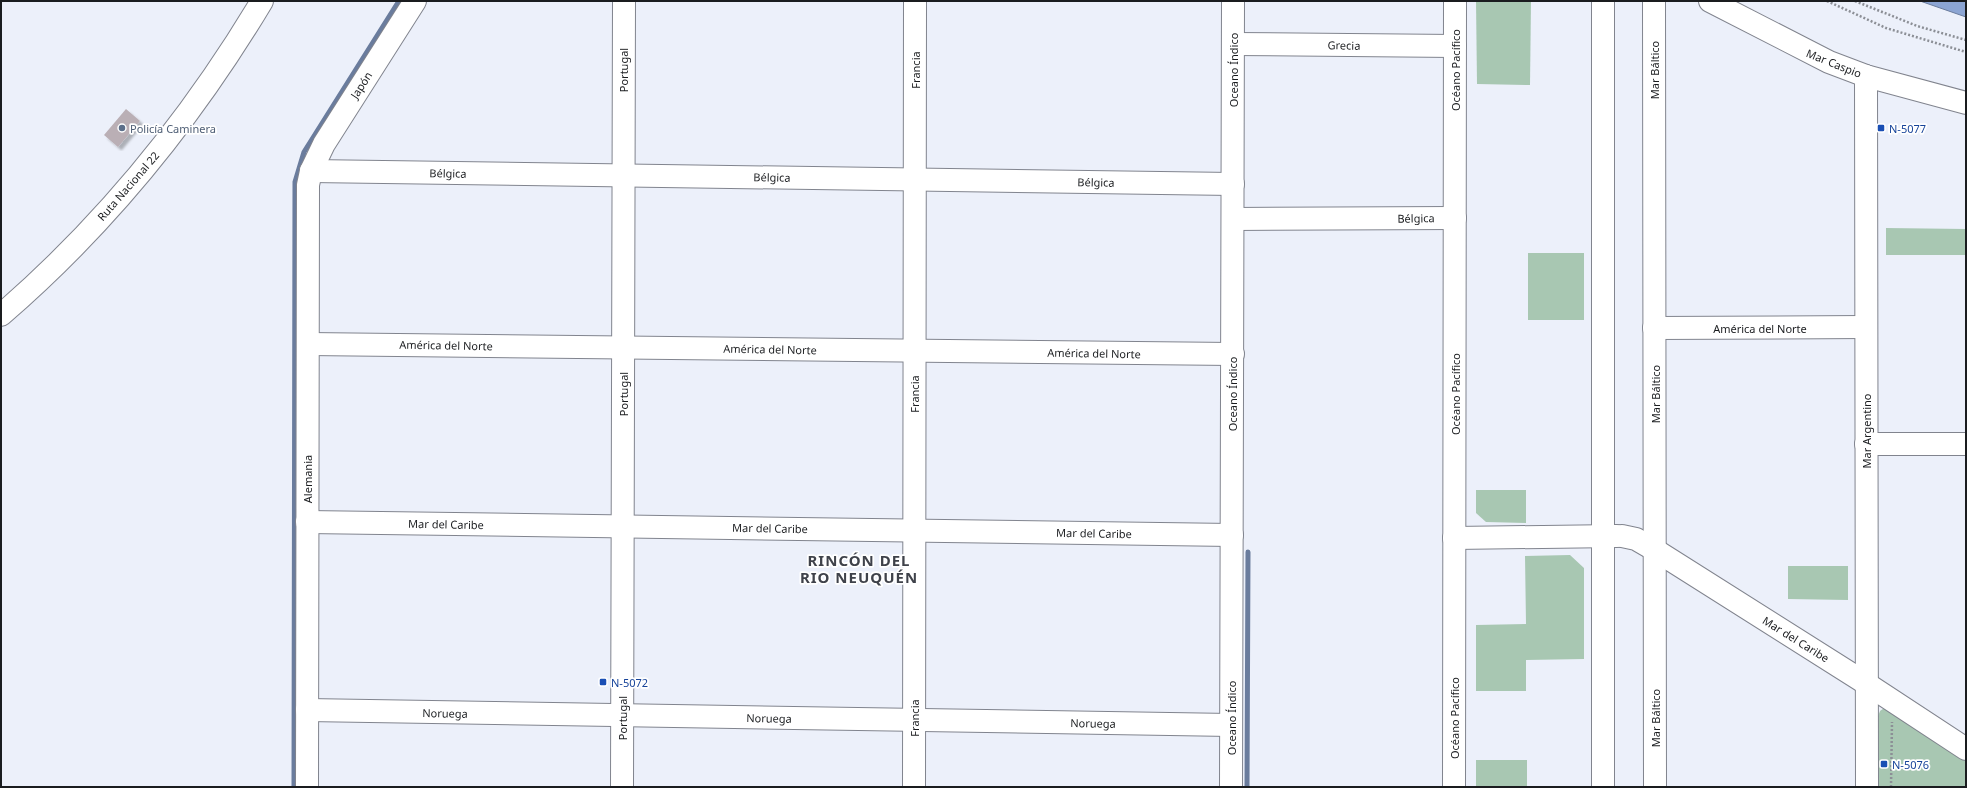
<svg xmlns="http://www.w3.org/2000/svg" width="1967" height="788" viewBox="0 0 1967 788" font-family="'Noto Sans',sans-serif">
<defs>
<filter id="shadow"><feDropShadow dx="3.5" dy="3.5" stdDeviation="1" flood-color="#0004"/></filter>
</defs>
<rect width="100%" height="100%" fill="#ecf0fa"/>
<g fill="#a8c7b2">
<polygon points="1476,1 1531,1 1530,85 1477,84"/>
<polygon points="1886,228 1966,229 1966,255 1886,255"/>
<rect x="1528" y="253" width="56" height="67"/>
<polygon points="1476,490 1526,490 1526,523 1486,522 1476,513"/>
<polygon points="1570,555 1584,568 1584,659 1526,660 1526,691 1476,691 1476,625 1526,624 1525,556"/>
<polygon points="1788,566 1848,566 1848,600 1788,599"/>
<polygon points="1887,706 1966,755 1966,787 1877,787 1877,719 1880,711"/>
<rect x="1476" y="760" width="51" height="27"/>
</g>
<polygon fill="#8ca5d3" stroke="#6a7c9d" points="1920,1 1966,1 1966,17"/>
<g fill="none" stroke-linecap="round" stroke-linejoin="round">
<g stroke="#6a7c9d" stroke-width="5">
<polyline points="294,787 295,182 304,152 399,1"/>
<polyline points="1247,787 1248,552"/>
</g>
</g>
<polygon fill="#baafb5" filter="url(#shadow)" points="126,109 140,121 118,147 104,135"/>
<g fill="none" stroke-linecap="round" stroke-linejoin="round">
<defs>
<g id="minor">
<polyline points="1654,1 1655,787"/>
<polyline points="1710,1 1829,62 1866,76 1966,103"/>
<polyline points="1233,44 1455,46"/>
<polyline points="1866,76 1867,787"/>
<polyline points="311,171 1233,184"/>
<polyline points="1233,219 1455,218"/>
<polyline points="1654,328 1866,327"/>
<polyline points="308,344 1233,354"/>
<polyline points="1866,444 1966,444"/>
<polyline points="307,522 1232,535"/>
<polyline points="1622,536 1636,539 1655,550 1867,684 1966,749"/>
<polyline points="1454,538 1617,536"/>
<polyline points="307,710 1231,725"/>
<polyline points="307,787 308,185 311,171 324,144 415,1"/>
<polyline points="622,787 624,1"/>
<polyline points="914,787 915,1"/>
<polyline points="1231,787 1233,1"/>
<polyline points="1454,787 1455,1"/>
<polyline points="1603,787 1603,1"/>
</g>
<path id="highway" d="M1 315C104 226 192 118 262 1"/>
</defs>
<use href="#minor" stroke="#81848e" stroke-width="24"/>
<use href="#highway" stroke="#81848e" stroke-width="24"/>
<g stroke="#8c8f96" stroke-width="2.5" stroke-dasharray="2 2" stroke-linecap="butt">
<polyline points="1827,1 1886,28 1966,52"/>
<polyline points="1855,1 1917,26 1966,40"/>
<polyline points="1891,787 1892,722"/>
</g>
<use href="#minor" stroke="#fff" stroke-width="22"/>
<use href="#highway" stroke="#fff" stroke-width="22"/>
</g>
<circle fill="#5c6f8a" stroke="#fff" stroke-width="1.5" cx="122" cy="128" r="4"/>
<g fill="#1a4fb4" stroke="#fff" stroke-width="1.5">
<rect x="1877" y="124" width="8" height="8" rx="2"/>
<rect x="599" y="678" width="8" height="8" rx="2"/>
<rect x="1880" y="760" width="8" height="8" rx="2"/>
</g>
<g text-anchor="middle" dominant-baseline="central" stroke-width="3.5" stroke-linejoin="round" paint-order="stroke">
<g font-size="11" fill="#1a1c1f" stroke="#fff">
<text transform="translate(1344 45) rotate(1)">Grecia</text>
<text transform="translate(1834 63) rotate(22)">Mar Caspio</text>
<text transform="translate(623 70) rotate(-90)">Portugal</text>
<text transform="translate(915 70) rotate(-90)">Francia</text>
<text transform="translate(1233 70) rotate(-90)">Oceano Índico</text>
<text transform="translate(1455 70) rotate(-90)">Océano Pacífico</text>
<text transform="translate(1654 70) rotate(-90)">Mar Báltico</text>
<text transform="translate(361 85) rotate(-57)">Japón</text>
<text transform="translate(448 173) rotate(1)">Bélgica</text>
<text transform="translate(772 177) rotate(1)">Bélgica</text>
<text transform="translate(1096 182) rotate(1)">Bélgica</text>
<text transform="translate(128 186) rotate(-49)">Ruta Nacional 22</text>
<text transform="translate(1416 218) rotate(-1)">Bélgica</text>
<text x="1760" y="328">América del Norte</text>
<text transform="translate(446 345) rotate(1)">América del Norte</text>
<text transform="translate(770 349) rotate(1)">América del Norte</text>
<text transform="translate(1094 353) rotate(1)">América del Norte</text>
<text transform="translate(623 394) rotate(-90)">Portugal</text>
<text transform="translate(914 394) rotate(-90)">Francia</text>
<text transform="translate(1232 394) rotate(-90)">Oceano Índico</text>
<text transform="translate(1455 394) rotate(-90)">Océano Pacífico</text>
<text transform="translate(1655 394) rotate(-90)">Mar Báltico</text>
<text transform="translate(1866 431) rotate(-90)">Mar Argentino</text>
<text transform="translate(307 479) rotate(-90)">Alemania</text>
<text transform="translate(446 524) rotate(1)">Mar del Caribe</text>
<text transform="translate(770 528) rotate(1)">Mar del Caribe</text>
<text transform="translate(1094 533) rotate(1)">Mar del Caribe</text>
<text transform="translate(1796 639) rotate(32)">Mar del Caribe</text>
<text transform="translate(445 713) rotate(1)">Noruega</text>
<text transform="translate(622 718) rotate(-90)">Portugal</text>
<text transform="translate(769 718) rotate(1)">Noruega</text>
<text transform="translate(914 718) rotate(-90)">Francia</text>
<text transform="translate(1231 718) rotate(-90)">Oceano Índico</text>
<text transform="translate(1454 718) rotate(-90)">Océano Pacífico</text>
<text transform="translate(1655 718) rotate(-90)">Mar Báltico</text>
<text transform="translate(1093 723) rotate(1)">Noruega</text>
</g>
<g font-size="11" fill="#4e5e75" stroke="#fff" text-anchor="start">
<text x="130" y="128">Policía Caminera</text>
</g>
<g font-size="11" fill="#164399" stroke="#fff" text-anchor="start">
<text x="1889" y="128">N-5077</text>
<text x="611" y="682">N-5072</text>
<text x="1892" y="764">N-5076</text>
</g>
<g font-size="15" font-weight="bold" letter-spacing="1" fill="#3f424a" stroke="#fff">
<text x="859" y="560">RINCÓN DEL<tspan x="859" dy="17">RIO NEUQUÉN</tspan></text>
</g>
</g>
<rect width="1967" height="788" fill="none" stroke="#1a1c1f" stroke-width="4"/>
</svg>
